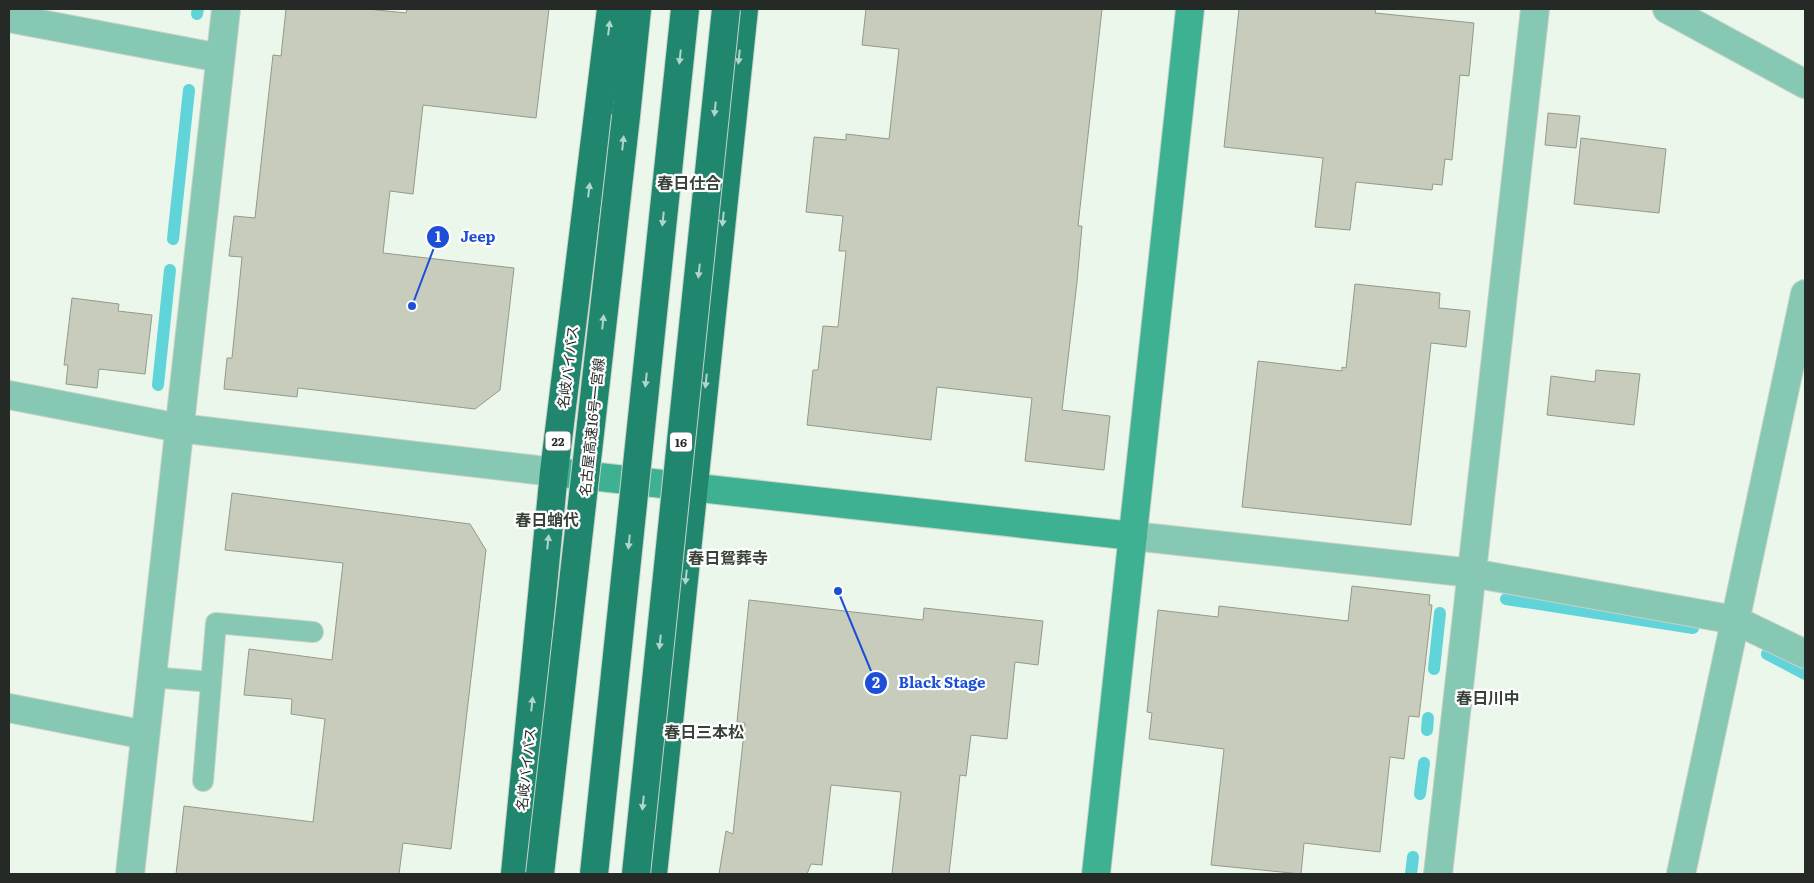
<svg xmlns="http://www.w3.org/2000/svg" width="1814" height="883" viewBox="0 0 1814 883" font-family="Literata,'Noto Sans JP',serif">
<rect width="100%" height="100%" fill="#ebf7eb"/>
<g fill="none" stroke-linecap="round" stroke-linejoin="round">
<g stroke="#60d4d9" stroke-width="12">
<polyline points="197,14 198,9"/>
<polyline points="173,239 189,90"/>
<polyline points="158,385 170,270"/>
<polyline points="1506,599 1693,628"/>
<polyline points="1767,654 1805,674"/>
<polyline points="1434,669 1440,613"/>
<polyline points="1427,730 1428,718"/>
<polyline points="1420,794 1424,763"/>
<polyline points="1411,874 1413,857"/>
</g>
</g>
<g fill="#c8ccbd" stroke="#95998a">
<polygon points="286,9 368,9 406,13 407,9 549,9 536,118 423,105 413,194 390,191 383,253 514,268 500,390 475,409 298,388 297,397 224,389 227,358 232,358 242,257 229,256 234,216 255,218 273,55 281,56"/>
<polygon points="866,9 1102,9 1078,226 1082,226 1077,282 1062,410 1110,416 1104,470 1025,461 1032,398 937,387 931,440 807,425 813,370 818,370 823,326 838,327 846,251 839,251 843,216 806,212 814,137 846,140 846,134 889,139 899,49 862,45"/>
<polygon points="1239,9 1376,9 1375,13 1474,23 1469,76 1460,75 1452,160 1445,159 1442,185 1433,184 1432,190 1356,182 1350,230 1315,227 1323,158 1224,147"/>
<polygon points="1548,113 1580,116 1576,148 1545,145"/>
<polygon points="1581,138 1666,149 1659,213 1574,204"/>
<polygon points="1355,284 1440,293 1439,308 1470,311 1466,347 1431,343 1411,525 1242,507 1258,361 1342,371 1342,367 1346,368"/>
<polygon points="72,298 119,304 118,311 152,315 145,374 99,369 97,388 66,384 68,365 64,365"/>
<polygon points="1596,370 1640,374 1634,425 1547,415 1551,376 1595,382"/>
<polygon points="232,493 470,524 486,550 451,849 403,843 399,874 176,874 184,806 313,822 325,719 291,714 292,699 244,695 249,649 332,660 343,563 225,550"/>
<polygon points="1352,586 1430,595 1429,605 1432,605 1419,717 1409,716 1404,759 1390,757 1380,852 1304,843 1301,874 1211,865 1224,749 1149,739 1152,713 1147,712 1158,610 1218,617 1219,606 1348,621"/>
<polygon points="749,600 923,620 924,608 1043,621 1038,665 1015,662 1007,739 971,735 966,776 960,775 949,874 892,874 901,792 831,785 822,865 811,864 807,874 719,874 726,831 733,834 745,723 737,722"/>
</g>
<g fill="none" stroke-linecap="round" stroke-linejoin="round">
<defs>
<g id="lane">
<polyline points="152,677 211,682"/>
<polyline points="203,781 216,623 313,632"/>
</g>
<g id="street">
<polyline points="1667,9 1805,84"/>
<polyline points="9,18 220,58"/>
<polyline points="9,395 179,428 554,472"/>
<polyline points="1133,536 1472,573 1735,620 1805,654"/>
<polyline points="9,708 145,735"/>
<polyline points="130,874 226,9"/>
<polyline points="1438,874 1535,9"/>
<polyline points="1681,874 1805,294"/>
</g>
<g id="secondary">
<polyline points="554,472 1133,536"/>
<polyline points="1096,874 1190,9"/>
</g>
<g id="highway">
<polyline points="626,116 637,9"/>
<polyline points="515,874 554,472 611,9"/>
<polyline points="653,874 744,9"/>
</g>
</defs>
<use href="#lane" stroke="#c8d2c8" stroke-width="22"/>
<use href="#street" stroke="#c8d2c8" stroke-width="30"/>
<use href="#secondary" stroke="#c8d2c8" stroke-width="30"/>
<use href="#highway" stroke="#c8d2c8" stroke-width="30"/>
<use href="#lane" stroke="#86c8b3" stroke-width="20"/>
<use href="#street" stroke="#86c8b3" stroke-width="28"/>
<use href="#secondary" stroke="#3fb193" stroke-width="28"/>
<use href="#highway" stroke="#20876e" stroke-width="28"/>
<defs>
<g id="highway-bridge">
<polyline points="540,874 626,116"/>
<polyline points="594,874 685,9"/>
<polyline points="636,874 726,9"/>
</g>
</defs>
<use href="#highway-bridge" stroke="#c8d2c8" stroke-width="30" stroke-linecap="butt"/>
<use href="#highway-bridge" stroke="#20876e" stroke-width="28"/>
</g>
<defs><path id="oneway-solid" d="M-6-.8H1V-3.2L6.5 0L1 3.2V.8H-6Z" transform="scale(1.25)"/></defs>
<g fill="#b1d5cc">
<use href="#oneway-solid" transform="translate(609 28) rotate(-83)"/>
<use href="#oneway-solid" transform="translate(680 57) rotate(96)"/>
<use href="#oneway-solid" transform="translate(739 57) rotate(96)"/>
<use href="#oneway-solid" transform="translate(715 109) rotate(96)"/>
<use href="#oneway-solid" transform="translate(623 143) rotate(-84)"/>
<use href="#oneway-solid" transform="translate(589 190) rotate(-83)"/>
<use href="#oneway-solid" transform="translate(663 219) rotate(96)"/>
<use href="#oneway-solid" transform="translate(723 219) rotate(96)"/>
<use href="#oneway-solid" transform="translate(699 271) rotate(96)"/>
<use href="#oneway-solid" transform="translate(603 322) rotate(-84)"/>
<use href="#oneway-solid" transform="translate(646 380) rotate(96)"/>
<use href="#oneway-solid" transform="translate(706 381) rotate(96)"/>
<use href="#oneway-solid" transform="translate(548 542) rotate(-84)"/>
<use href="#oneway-solid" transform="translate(629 542) rotate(96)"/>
<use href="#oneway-solid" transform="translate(686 577) rotate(96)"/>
<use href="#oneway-solid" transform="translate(660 642) rotate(96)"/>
<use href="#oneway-solid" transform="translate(532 704) rotate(-84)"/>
<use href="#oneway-solid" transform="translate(643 803) rotate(96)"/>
</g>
<g text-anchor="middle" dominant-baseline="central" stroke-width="4.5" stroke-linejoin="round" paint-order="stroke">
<g fill="#fff" stroke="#676a67" stroke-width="1">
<rect x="545.5" y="431.5" width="25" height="19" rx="4"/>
<rect x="670" y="432.5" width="22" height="19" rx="4"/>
</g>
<g font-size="12" font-weight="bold" fill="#262a26">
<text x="558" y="441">22</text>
<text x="681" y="442">16</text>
</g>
<g font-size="14" fill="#262a26" stroke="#fff">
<text transform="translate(567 367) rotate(-83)">名岐バイパス</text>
<text transform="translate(591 427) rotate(-84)">名古屋高速16号一宮線</text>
<text transform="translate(525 769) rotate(-84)">名岐バイパス</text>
</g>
<g font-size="16" font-weight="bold" fill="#384238" stroke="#fff">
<text x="689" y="182">春日仕合</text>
<text x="547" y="519">春日蛸代</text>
<text x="728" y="557">春日鴛葬寺</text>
<text x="1488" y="697">春日川中</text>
<text x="704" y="731">春日三本松</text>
</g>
</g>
<path fill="none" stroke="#1d4ed8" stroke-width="2" d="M412 306L438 237M838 591L876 683"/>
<g fill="#1d4ed8" stroke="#fff" stroke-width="2">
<circle cx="412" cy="306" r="5"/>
<circle cx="838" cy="591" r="5"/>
<circle cx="438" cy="237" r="12"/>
<circle cx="876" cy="683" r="12"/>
</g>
<g font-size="15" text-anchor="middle" font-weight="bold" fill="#fff">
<text x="438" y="242">1</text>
<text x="876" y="688">2</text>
</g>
<g font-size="15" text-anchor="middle" font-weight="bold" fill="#1d4ed8" stroke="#fff" stroke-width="4.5" stroke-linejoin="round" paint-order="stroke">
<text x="478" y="242">Jeep</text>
<text x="942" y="688">Black Stage</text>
</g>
<rect width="1814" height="883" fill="none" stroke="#262a26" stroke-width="20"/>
</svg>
